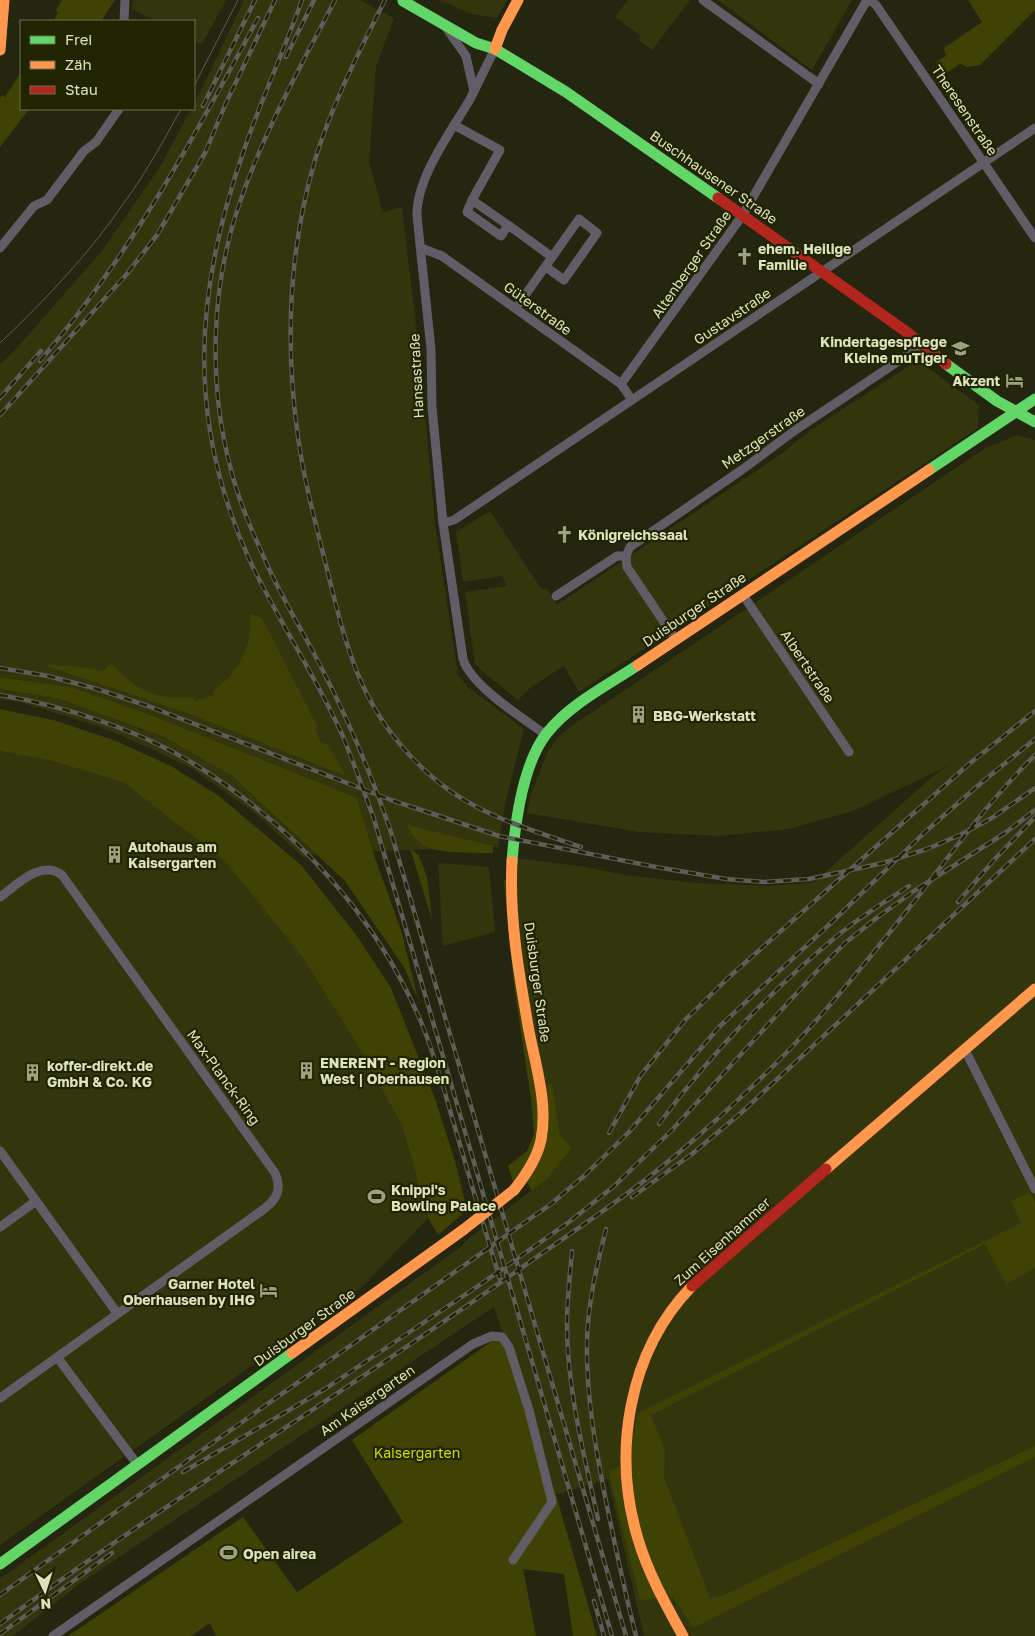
<svg xmlns="http://www.w3.org/2000/svg" width="1035" height="1636" viewBox="0 0 1035 1636" font-family="'Golos Text',sans-serif">
<rect width="100%" height="100%" fill="#242610"/>
<g fill="#33360d">
<polygon points="133,0 226,0 202,44 194,40 194,21 156,21 132,9"/>
<polygon points="244,0 360,0 394,18 376,66 369,162 383,212 402,207 421,369 435,524 458,675 468,687 524,729 506,800 498,847 373,851 357,798 24,680 0,677 0,364 16,349 101,252 160,167 191,109 194,109 194,104 207,78"/>
<polygon points="440,0 507,0 497,18 471,14"/>
<polygon points="628,0 690,0 652,50 639,40 641,36 615,17"/>
<polygon points="718,0 852,0 812,70"/>
<polygon points="913,363 921,363 979,405 978,428 579,692 564,666 530,688 518,700 488,676 475,664 465,592 507,586 502,576 463,582 456,532 490,511 542,590 546,588 557,605 777,457 811,430"/>
<polygon points="1018,435 1035,440 1035,1636 644,1636 608,1479 556,1495 494,1307 82,1582 13,1636 0,1636 0,1579 459,1248 472,1236 549,1177 572,1148 560,1135 552,1084 541,1088 516,920 515,858 586,867 624,875 698,883 770,886 814,882 932,777 950,765 853,811 789,829 719,836 639,832 527,813 531,794 548,751 557,738 573,725 987,447"/>
<polygon points="0,689 57,698 162,736 232,776 315,854 304,858 255,813 193,769 156,751 101,727 20,702 0,699"/>
<polygon points="0,751 48,760 123,782 225,861 303,958 353,1038 402,1125 428,1218 362,1287 0,1545"/>
<polygon points="438,863 489,867 495,932 443,946"/>
</g>
<g fill="#3e4305">
<polygon points="62,0 115,0 101,21 53,21 58,13 56,10"/>
<polygon points="968,0 1035,0 1035,10 980,65 968,67 960,64 943,75 935,63 946,56 944,48 982,22"/>
<polygon points="21,72 21,109 29,109 0,147 0,98 2,95 5,97"/>
<path d="M250 614 262 618 317 726 316 729 320 742 328 745 346 776 187 713 44 665 73 666 103 671 110 664C117 668 121 674 127 679 147 695 168 700 193 697L195 701 214 695 213 691C239 673 253 646 250 614Z"/>
<polygon points="0,677 73,688 153,716 357,798 376,861 401,930 418,999 404,967 344,880 232,776 162,736 57,698 0,689"/>
<polygon points="0,709 53,720 116,741 171,766 219,796 301,865 357,936 391,988 435,1099 455,1161 467,1210 438,1235 428,1218 402,1125 353,1038 303,958 225,861 123,782 48,760 0,751"/>
<path d="M407 825 493 846V853C477 853 447 853 432 849 421 846 411 835 407 825Z"/>
<polygon points="410,848 419,856 427,877 432,920"/>
<polygon points="504,880 510,880 541,1088 552,1083 560,1135 572,1148 549,1177 532,1191 526,1181 516,1191 508,1166 527,1151 534,1134 531,1099 514,985"/>
<polygon points="1030,1192 1035,1203 1035,1268 1006,1284 985,1244 651,1415 665,1451 664,1477 710,1598 720,1597 1035,1446 1035,1457 693,1628 673,1597 640,1600 609,1473 629,1459 638,1413 1021,1223 1011,1201"/>
<polygon points="502,1334 556,1495 597,1636 573,1636 564,1574 523,1569 536,1636 216,1636 210,1623 191,1636 68,1636 243,1517 297,1592 403,1522 352,1440"/>
</g>
<g fill="none" stroke-linecap="round" stroke-linejoin="round">
<g stroke="#605d67" stroke-width="9">
<polyline points="703,0 819,84"/>
<polyline points="870,0 876,5 1035,238"/>
<polyline points="124,21 125,0"/>
<polyline points="447,29 466,56 474,91"/>
<path d="M495 49C486 66 478 84 469 101 450 133 416 178 417 216L431 349 432 407 443 523 463 659C471 686 523 718 546 735"/>
<polyline points="454,125 500,150 472,200"/>
<polyline points="508,225 472,200 467,212 501,236 508,225 552,257"/>
<polyline points="0,248 34,206 47,200 84,151 96,142 119,109"/>
<polyline points="421,248 442,256 621,384 632,400"/>
<polyline points="516,308 579,219 597,233 564,280 546,267"/>
<polyline points="621,384 742,216 867,0"/>
<polyline points="443,523 454,520 1035,128"/>
<polyline points="743,595 849,752"/>
<polyline points="556,596 617,556 626,556"/>
<polyline points="676,640 627,567 626,556 630,547 743,469 794,431 909,354 920,344"/>
<path d="M0 897C17 885 41 859 62 875L275 1173C282 1189 277 1199 264 1209L0 1398"/>
<polyline points="965,1050 1035,1189"/>
<polyline points="0,1151 117,1313"/>
<polyline points="0,1227 36,1201"/>
<polyline points="57,1357 137,1464"/>
<polyline points="53,1636 473,1344 492,1336 502,1337 509,1347 529,1410 552,1502 513,1560"/>
</g>
<g stroke="#63d668" stroke-width="11">
<polyline points="403,1 476,43 495,49 566,92 718,198"/>
<polyline points="946,364 997,401 1035,422"/>
<polyline points="929,470 1035,399"/>
<path d="M512 861C515 824 523 763 547 733 570 704 608 685 638 665"/>
<polyline points="0,1564 292,1353"/>
</g>
<g stroke="#ff974d" stroke-width="11">
<polyline points="495,49 502,30 518,0"/>
<polyline points="0,50 4,0"/>
<polyline points="638,665 929,470"/>
<path d="M512 861C509 919 519 974 529 1031 536 1067 548 1104 541 1140 537 1159 526 1175 514 1190"/>
<polyline points="826,1169 1035,989"/>
<polyline points="292,1353 463,1230"/>
<path d="M683 1636C666 1605 648 1573 638 1539 612 1453 628 1352 692 1286"/>
</g>
<g stroke="#b3261e" stroke-width="11">
<polyline points="718,198 908,333 946,364"/>
<polyline points="692,1286 826,1169"/>
</g>
<g stroke="#5e5d59" stroke-width="1">
<polyline points="194,86 238,0"/>
<path d="M0 343C46 299 90 253 126 200 147 171 164 140 181 109"/>
</g>
<defs>
<g id="rail">
<path d="M302 0C284 51 261 100 244 150 194 293 186 421 250 561 278 620 315 675 342 734 353 761 363 789 373 816L612 1636"/>
<path d="M335 0C301 66 264 131 240 202 211 285 208 381 230 466 238 500 252 531 266 562 282 599 304 633 322 669 349 721 371 774 390 829L626 1636"/>
<path d="M385 0C359 52 332 104 315 160 289 249 285 345 298 437 304 481 316 525 327 569 348 656 364 720 437 781 478 815 531 830 581 847"/>
<polyline points="286,57 314,0"/>
<polyline points="203,106 255,0"/>
<path d="M40 361C129 257 194 138 258 18"/>
<polyline points="0,398 41,351"/>
<polyline points="0,415 126,275 157,235 205,153 226,103 275,0"/>
<polyline points="0,668 48,676 97,689 148,706 391,800 499,836 656,867 726,879 764,882 809,879 883,863 927,849 960,835 992,818 1035,788"/>
<path d="M0 695C64 706 139 730 194 764 293 825 376 915 421 1022 435 1055 444 1090 454 1124 469 1176 484 1228 500 1279"/>
<polyline points="958,902 993,861 1035,817"/>
<path d="M659 1124C710 1055 770 991 837 936 859 917 885 902 909 886"/>
<polyline points="609,1133 641,1075 686,1019 728,978 969,764 1035,711"/>
<polyline points="632,1197 692,1154 742,1112 1035,839"/>
<path d="M606 1229C597 1265 588 1302 587 1341 586 1396 596 1452 607 1506 616 1550 625 1593 636 1636"/>
<path d="M572 1251C570 1275 567 1299 567 1324 567 1389 584 1455 598 1519"/>
<polyline points="183,1472 325,1389 481,1284 569,1222 613,1187 671,1131 816,972 845,943 879,916 914,891 1005,833 1035,810"/>
<polyline points="0,1595 191,1458 551,1204 584,1176 628,1133 720,1026 833,921 925,832 981,783 1035,739"/>
<polyline points="594,1601 604,1636"/>
<path d="M0 1624C167 1501 344 1393 514 1273 573 1231 636 1191 690 1143 725 1113 758 1082 790 1049 832 1005 871 956 909 908 950 856 988 801 1035 755"/>
<polyline points="0,1634 112,1553"/>
</g>
</defs>
<use href="#rail" stroke="#5e5d59" stroke-width="4.5"/>
<use href="#rail" stroke="#212400" stroke-width="2.5" stroke-dasharray="8" stroke-linecap="butt"/>
<polyline stroke="#ff974d" stroke-width="11" points="463,1230 514,1190"/>
</g>
<defs>
<symbol id="church-bare" viewBox="-9 -9 18 18"><path d="M-1.2-6h2.4v3.5h3.3v2.4h-3.3V6h-2.4V-.1h-3.3v-2.4h3.3Z" fill="#9ca182" stroke="#212400" stroke-width="2.5" paint-order="stroke"/></symbol>
<symbol id="school-bare" viewBox="-9 -9 18 18"><path d="M0-5L7-2L0 1L-7-2ZM-4 1L0 2.5L4 1V4Q0 6-4 4Z" fill="#9ca182" stroke="#212400" stroke-width="2.5" paint-order="stroke"/></symbol>
<symbol id="hotel-bare" viewBox="-9 -9 18 18"><path d="M-6-4.5h1.5V1H6V5H4.5V3h-9V5H-6ZM-4 0a1.8 1.8 0 1 1 3.6 0ZM.5 0V-2.5h3Q6-2.5 6 0Z" fill="#9ca182" stroke="#212400" stroke-width="2.5" paint-order="stroke"/></symbol>
<symbol id="building-bare" viewBox="-9 -9 18 18"><path d="M-4-6H4V6H1V3H-1V6H-4ZM-2.5-4.3h1.7v1.8h-1.7ZM.8-4.3h1.7v1.8H.8ZM-2.5-1h1.7V.8h-1.7ZM.8-1h1.7V.8H.8Z" fill="#9ca182" stroke="#212400" stroke-width="2.5" paint-order="stroke"/></symbol>
<symbol id="stadium-bare" viewBox="-9 -9 18 18"><path d="M0-5a6.5 5 0 1 0 0 10a6.5 5 0 1 0 0-10ZM-3.5-1.8h7v3.6h-7Z" fill="#9ca182" stroke="#212400" stroke-width="2.5" paint-order="stroke"/></symbol>
</defs>
<g fill-rule="evenodd">
<use href="#church-bare" x="732" y="244" width="25" height="25"/>
<use href="#school-bare" x="948" y="336" width="25" height="25"/>
<use href="#hotel-bare" x="1002" y="368" width="25" height="25"/>
<use href="#church-bare" x="552" y="522" width="25" height="25"/>
<use href="#building-bare" x="626" y="702" width="25" height="25"/>
<use href="#building-bare" x="102" y="842" width="25" height="25"/>
<use href="#building-bare" x="294" y="1058" width="25" height="25"/>
<use href="#building-bare" x="20" y="1060" width="25" height="25"/>
<use href="#stadium-bare" x="364" y="1184" width="25" height="25"/>
<use href="#hotel-bare" x="256" y="1278" width="25" height="25"/>
<use href="#stadium-bare" x="216" y="1540" width="25" height="25"/>
</g>
<g text-anchor="middle" dominant-baseline="central" stroke-width="4.5" stroke-linejoin="round" paint-order="stroke">
<g font-size="14" fill="#dde3bf" stroke="#212400">
<text transform="translate(965 110) rotate(56)">Theresenstraße</text>
<text transform="translate(714 177) rotate(35)">Buschhausener Straße</text>
<text transform="translate(691 264) rotate(-55)">Altenberger Straße</text>
<text transform="translate(538 308) rotate(36)">Güterstraße</text>
<text transform="translate(732 316) rotate(-34)">Gustavstraße</text>
<text transform="translate(416 376) rotate(-93)">Hansastraße</text>
<text transform="translate(763 437) rotate(-35)">Metzgerstraße</text>
<text transform="translate(694 609) rotate(-34)">Duisburger Straße</text>
<text transform="translate(808 666) rotate(56)">Albertstraße</text>
<text transform="translate(538 982) rotate(82)">Duisburger Straße</text>
<text transform="translate(224 1077) rotate(54)">Max-Planck-Ring</text>
<text transform="translate(722 1241) rotate(-42)">Zum Eisenhammer</text>
<text transform="translate(304 1327) rotate(-36)">Duisburger Straße</text>
<text transform="translate(367 1400) rotate(-35)">Am Kaisergarten</text>
</g>
<g font-size="14" font-weight="bold" fill="#dde3bf" stroke="#212400" text-anchor="start">
<text x="758" y="248">ehem. Heilige<tspan x="758" dy="16">Familie</tspan></text>
<text x="947" y="341" text-anchor="end">Kindertagespflege<tspan x="947" dy="16">Kleine muTiger</tspan></text>
<text x="1000" y="380" text-anchor="end">Akzent</text>
<text x="578" y="534">Königreichssaal</text>
<text x="653" y="715">BBG-Werkstatt</text>
<text x="128" y="846">Autohaus am<tspan x="128" dy="16">Kaisergarten</tspan></text>
<text x="320" y="1062">ENERENT - Region<tspan x="320" dy="16">West | Oberhausen</tspan></text>
<text x="47" y="1065">koffer-direkt.de<tspan x="47" dy="16">GmbH &amp; Co. KG</tspan></text>
<text x="391" y="1189">Knippi's<tspan x="391" dy="16">Bowling Palace</tspan></text>
<text x="255" y="1283" text-anchor="end">Garner Hotel<tspan x="255" dy="16">Oberhausen by IHG</tspan></text>
<text x="243" y="1553">Open airea</text>
</g>
<g font-size="14" fill="#cfdd0a" stroke="#212400">
<text x="417" y="1452">Kaisergarten</text>
</g>
</g>
<rect x="20" y="20" width="175" height="90" fill="#212400" stroke="#6c704c"/>
<rect x="30" y="36" width="25" height="8" fill="#63d668" stroke="#6c704c"/>
<text x="65" y="45" font-size="15" fill="#dde3bf">Frei</text>
<rect x="30" y="61" width="25" height="8" fill="#ff974d" stroke="#6c704c"/>
<text x="65" y="70" font-size="15" fill="#dde3bf">Zäh</text>
<rect x="30" y="86" width="25" height="8" fill="#b3261e" stroke="#6c704c"/>
<text x="65" y="95" font-size="15" fill="#dde3bf">Stau</text>
<g transform="translate(45 1591) rotate(176)" stroke="#212400" stroke-width="4" paint-order="stroke">
<path d="M0-4L9 19L0 12L-9 19Z" fill="#dde3bf"/>
<text y="-8" font-size="14" font-weight="bold" text-anchor="middle" fill="#dde3bf">N</text>
</g>
</svg>
